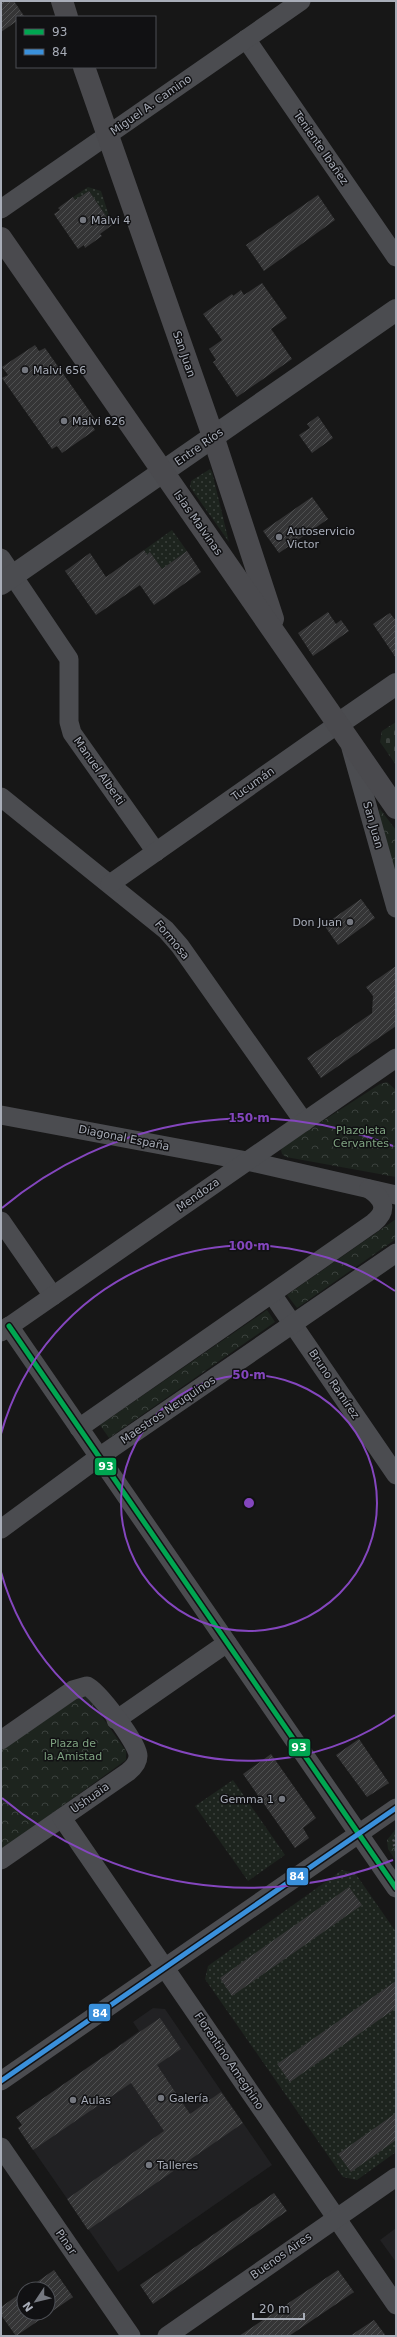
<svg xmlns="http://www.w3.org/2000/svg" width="397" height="2337" viewBox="0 0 397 2337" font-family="'DejaVu Sans',sans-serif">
<defs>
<pattern id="grass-dots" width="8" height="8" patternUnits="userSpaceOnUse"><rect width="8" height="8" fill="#1d241e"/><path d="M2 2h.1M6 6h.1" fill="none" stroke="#3b413d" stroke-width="1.8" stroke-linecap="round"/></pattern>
<pattern id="cemetery-stones" width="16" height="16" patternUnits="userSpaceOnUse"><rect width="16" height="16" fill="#1d241e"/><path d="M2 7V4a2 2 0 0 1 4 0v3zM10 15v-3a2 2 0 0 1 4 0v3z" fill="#3b413d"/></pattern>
<pattern id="park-crowns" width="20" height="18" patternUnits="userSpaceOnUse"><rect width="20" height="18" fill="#1d241e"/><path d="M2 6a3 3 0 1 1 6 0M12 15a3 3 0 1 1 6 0" fill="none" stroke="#3b413d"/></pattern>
<pattern id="building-hatch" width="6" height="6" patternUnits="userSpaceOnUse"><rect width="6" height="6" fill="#353536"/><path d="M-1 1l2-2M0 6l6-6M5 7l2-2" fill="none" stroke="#4f5051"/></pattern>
</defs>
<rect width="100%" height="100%" fill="#171717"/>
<g fill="#212123">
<polygon points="153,2008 165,2009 272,2165 118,2272 18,2128 22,2125 16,2117 111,2051 116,2058 122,2053 118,2046 139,2031 133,2022"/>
<polygon points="396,2228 396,2262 380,2240"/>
</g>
<g fill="url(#grass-dots)">
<polygon points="88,187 101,191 112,225 89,191 75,200 73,197"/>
<polygon points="210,469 212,472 229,542 190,487 191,481"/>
<polygon points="172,530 187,551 162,569 150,552 147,555 144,550"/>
<polygon points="233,1780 285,1855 248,1881 195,1806"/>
<polygon points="342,1870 355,1873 396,1932 396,2152 357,2180 343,2177 205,1979 208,1966"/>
</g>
<polygon fill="url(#cemetery-stones)" points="396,722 396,765 380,742 382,731"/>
<g fill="url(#park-crowns)">
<polygon points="380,809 396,830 396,880 378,811"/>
<polygon points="387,1082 396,1090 396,1177 286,1157 282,1154 281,1150 284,1146 380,1084"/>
<polygon points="396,1219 396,1239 297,1308 287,1295"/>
<polygon points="267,1310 275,1322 109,1438 100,1425"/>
<polygon points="81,1696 87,1697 91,1701 126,1751 126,1760 1,1850 1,1750"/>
<polygon points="396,1829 396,1861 388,1849 387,1840"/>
</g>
<g fill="url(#building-hatch)">
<polygon points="1,1 14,1 24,16 17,17 17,21 1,32"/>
<polygon points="89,191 112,225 100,234 102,236 85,248 84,245 78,249 54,214 60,210 58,208 73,197 75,200"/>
<polygon points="318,195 335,220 264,271 246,245"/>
<polygon points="262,283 287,318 271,329 292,359 237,397 213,362 216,360 209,349 222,340 203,314 232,294 233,296 241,290 244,295"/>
<polygon points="35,345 39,351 45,348 95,419 90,423 95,430 62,453 57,446 52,449 2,378 8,375 2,367"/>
<polygon points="318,416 333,438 312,453 299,435 310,428 307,424"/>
<polygon points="312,497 328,519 279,553 263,531"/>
<polygon points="144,550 147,555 150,552 162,569 187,551 201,572 154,605 140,585 96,615 65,571 90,553 106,577"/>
<polygon points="328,612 336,624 341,620 349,631 313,656 298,633"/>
<polygon points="390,613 396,621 396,658 373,624"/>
<polygon points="361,899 375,918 338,945 324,925"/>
<polygon points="396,966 396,1026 321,1078 307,1058 372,1013 373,996 366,987"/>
<polygon points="359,1739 389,1783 367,1797 336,1755"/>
<polygon points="271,1754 316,1818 303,1828 309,1838 295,1848 243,1774"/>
<polygon points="349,1887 362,1905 232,1996 220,1978"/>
<polygon points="396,1981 396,2008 290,2082 277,2064"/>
<polygon points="160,2018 181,2049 157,2065 190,2114 221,2092 243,2123 88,2230 67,2199 164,2131 131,2083 33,2150 18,2128 22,2125 16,2117"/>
<polygon points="396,2113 396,2140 351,2172 338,2154"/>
<polygon points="274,2193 287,2211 153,2304 140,2285"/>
<polygon points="54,2270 73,2297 16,2336 1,2315 1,2307 24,2291 24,2313 48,2313 48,2289 27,2289"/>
<polygon points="338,2270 354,2292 289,2336 239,2336"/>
<polygon points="374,2320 386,2336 350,2336"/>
</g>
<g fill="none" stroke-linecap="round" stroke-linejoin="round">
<polyline stroke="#4d4e52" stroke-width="2.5" stroke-dasharray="2 3" stroke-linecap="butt" points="396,1835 393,1842 396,1851"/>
<g stroke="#4b4c50" stroke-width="19">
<polyline points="246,39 396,257"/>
<polyline points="1,209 301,1"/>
<polyline points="1,558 69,659 69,722 72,733 156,852"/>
<polyline points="351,748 396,908"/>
<polyline points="1,797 166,930 180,946 304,1122"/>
<polyline points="110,884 338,724"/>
<polyline points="1,1115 247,1161 396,1195"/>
<polyline points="1,1221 53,1296"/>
<polyline points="272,1294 396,1475"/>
<polyline points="9,1326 396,1888"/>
<polyline points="1,1332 396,1058"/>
<path d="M79 1428 373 1223C388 1211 385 1200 369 1189"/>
<polyline points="1,1529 99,1457 396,1253"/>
<polyline points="116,1720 227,1643"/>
<path d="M1 1740 73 1690 87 1686C98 1691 138 1743 138 1756 138 1763 133 1768 128 1772L1 1860"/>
<polyline points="62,1818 396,2305"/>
<polyline points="1,2081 396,1808"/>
<polyline points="1,2147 131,2336"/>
<polyline points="167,2336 396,2177"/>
</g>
<g stroke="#4b4c50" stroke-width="22">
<polyline points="1,584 396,310"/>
<polyline points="338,724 396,684"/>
</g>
<g stroke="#4a4a4e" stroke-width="22">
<polyline points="62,1 67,17"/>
<polyline points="84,67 213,436 273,619"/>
<polyline points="1,238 396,808"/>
</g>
<defs>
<polyline id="bus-1" points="9,1326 396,1888"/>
<polyline id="bus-2" points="1,2081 396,1808"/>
</defs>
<use href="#bus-1" stroke="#111113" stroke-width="8"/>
<use href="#bus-2" stroke="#111113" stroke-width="8"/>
<use href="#bus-1" stroke="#00a651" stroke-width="5"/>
<use href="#bus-2" stroke="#3a90db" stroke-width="5"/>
</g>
<g fill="none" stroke="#8446be" stroke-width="2">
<circle cx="249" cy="1503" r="128"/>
<path d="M395 1715A257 257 0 0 1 1 1572M1 1434A257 257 0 0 1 395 1291"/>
<path d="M393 1860A385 385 0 0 1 2 1798M2 1208A385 385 0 0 1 393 1146"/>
</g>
<g fill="#757880" stroke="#111113" stroke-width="1.5">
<circle cx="83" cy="220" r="4"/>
<circle cx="25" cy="370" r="4"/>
<circle cx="64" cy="421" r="4"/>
<circle cx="279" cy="537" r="4"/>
<circle cx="350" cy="922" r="4"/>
<circle cx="282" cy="1799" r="4"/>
<circle cx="161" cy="2098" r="4"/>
<circle cx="73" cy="2100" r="4"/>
<circle cx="149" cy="2165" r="4"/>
</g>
<g text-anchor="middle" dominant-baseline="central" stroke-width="3" stroke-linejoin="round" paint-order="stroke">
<g font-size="11" fill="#a8adb8" stroke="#111113">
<text transform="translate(151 105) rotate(-35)">Miguel A. Camino</text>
<text transform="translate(321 148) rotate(55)">Teniente Ibañez</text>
<text transform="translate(184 354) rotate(71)">San Juan</text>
<text transform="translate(199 447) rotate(-35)">Entre Ríos</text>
<text transform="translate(198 523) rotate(55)">Islas Malvinas</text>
<text transform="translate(99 771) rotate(55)">Manuel Alberti</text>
<text transform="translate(253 784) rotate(-35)">Tucumán</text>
<text transform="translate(373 825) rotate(74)">San Juan</text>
<text transform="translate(172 940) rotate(50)">Formosa</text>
<text transform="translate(124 1138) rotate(11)">Diagonal España</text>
<text transform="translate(198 1195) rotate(-35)">Mendoza</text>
<text transform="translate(334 1384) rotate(56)">Bruno Ramírez</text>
<text transform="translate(168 1410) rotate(-34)">Maestros Neuquinos</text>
<text transform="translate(90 1798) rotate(-35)">Ushuaia</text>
<text transform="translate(229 2061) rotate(56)">Florentino Ameghino</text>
<text transform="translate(66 2242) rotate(55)">Pinar</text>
<text transform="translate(281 2256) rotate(-35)">Buenos Aires</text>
</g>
<g font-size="11" fill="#a8adb8" stroke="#111113" text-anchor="start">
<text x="91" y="220">Malvi 4</text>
<text x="33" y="370">Malvi 656</text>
<text x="72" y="421">Malvi 626</text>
<text x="287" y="531">Autoservicio<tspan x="287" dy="13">Victor</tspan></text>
<text x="342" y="922" text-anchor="end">Don Juan</text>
<text x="274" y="1799" text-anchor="end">Gemma 1</text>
<text x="169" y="2098">Galería</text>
<text x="81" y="2100">Aulas</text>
<text x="157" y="2165">Talleres</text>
</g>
<g font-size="11" fill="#7fa381" stroke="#111113">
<text x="361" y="1130">Plazoleta<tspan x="361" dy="13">Cervantes</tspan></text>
<text x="73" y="1743">Plaza de<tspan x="73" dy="13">la Amistad</tspan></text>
</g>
</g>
<circle cx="249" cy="1503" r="6" fill="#8446be" stroke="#111113" stroke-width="2"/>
<g font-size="12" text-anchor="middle" font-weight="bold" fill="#8446be" stroke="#111113" stroke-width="3" stroke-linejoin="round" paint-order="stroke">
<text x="249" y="1122">150 m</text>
<text x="249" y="1250">100 m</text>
<text x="249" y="1379">50 m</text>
</g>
<g stroke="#111113" stroke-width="1.5">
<rect x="94" y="1457" width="23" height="19" rx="4" fill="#00a651"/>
<rect x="288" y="1738" width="23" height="19" rx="4" fill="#00a651"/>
<rect x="286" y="1867" width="23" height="19" rx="4" fill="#3a90db"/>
<rect x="88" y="2003" width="23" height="19" rx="4" fill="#3a90db"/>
</g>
<g font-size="11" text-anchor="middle" font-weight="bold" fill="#fff">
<text x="106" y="1470">93</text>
<text x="299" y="1751">93</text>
<text x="297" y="1880">84</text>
<text x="100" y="2017">84</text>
</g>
<rect width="397" height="2337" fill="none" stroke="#a8adb8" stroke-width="4"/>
<rect x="16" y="16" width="140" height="52" fill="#111113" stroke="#4d4f55"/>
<rect x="24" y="29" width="20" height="6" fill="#00a651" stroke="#4d4f55"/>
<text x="52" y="36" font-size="12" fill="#a8adb8">93</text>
<rect x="24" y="49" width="20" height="6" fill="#3a90db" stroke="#4d4f55"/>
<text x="52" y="56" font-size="12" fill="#a8adb8">84</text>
<g transform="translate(36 2301) rotate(235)"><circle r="19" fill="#111113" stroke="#4d4f55"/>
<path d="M0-3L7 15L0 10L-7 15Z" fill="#757880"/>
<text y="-6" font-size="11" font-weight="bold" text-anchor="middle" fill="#a8adb8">N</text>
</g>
<path d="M253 2313v6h51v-6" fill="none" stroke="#a8adb8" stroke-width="2"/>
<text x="259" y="2313" font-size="12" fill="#a8adb8" stroke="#111113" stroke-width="3" paint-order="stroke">20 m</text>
</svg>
